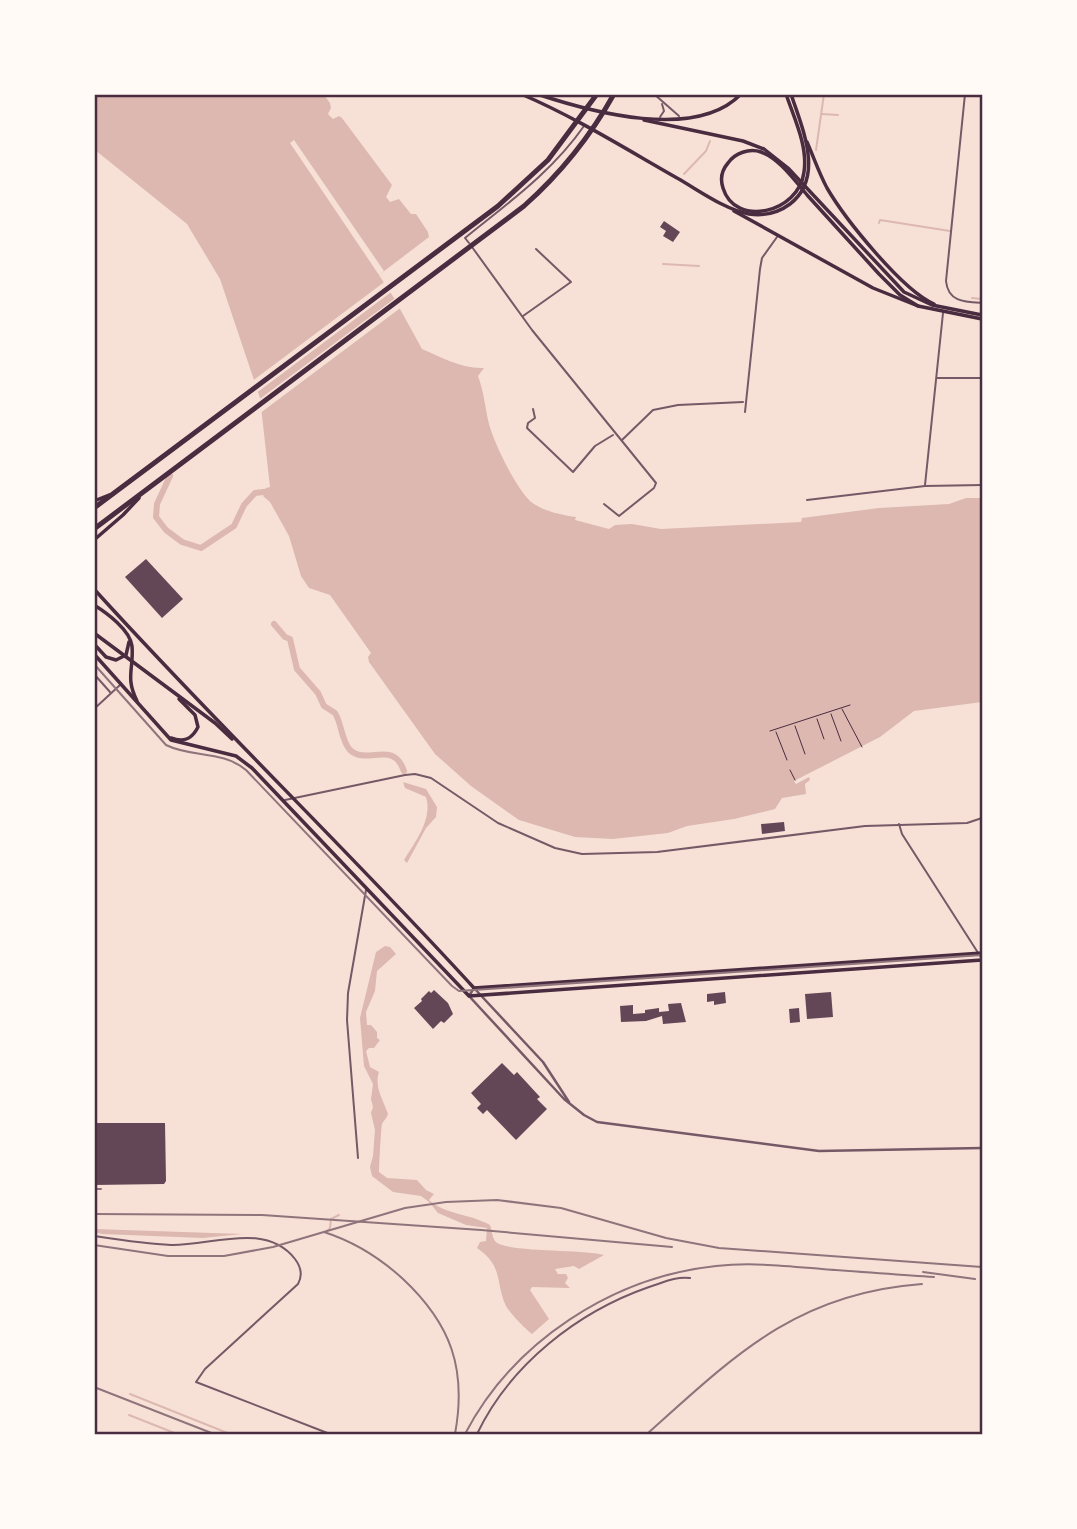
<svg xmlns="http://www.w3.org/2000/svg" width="1077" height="1529" viewBox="0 0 1077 1529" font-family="Merriweather,serif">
<rect width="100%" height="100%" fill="#f7e1d7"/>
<g fill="#dcb8b0">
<path d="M94 95H324L330 103 331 108 328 114 333 119 339 116 342 118 392 185 386 197 390 202 399 199 411 214H416L428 232 429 237 379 275 394 298 422 349C441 357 462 369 484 368L478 376C484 392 485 408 489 424 494 443 516 488 530 501 542 511 561 515 576 517L575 520 609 529 615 525 632 524 661 529 801 522 802 518 879 508 949 504 966 498H982V702L914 711 880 737 794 781 796 784 809 777 810 780 805 784 806 794 782 798 775 809 734 819 687 826 668 833 613 839 575 837 519 820 471 786 435 754 369 662 368 657 371 653 330 595 309 588 301 576 289 536 270 502 263 496 266 492V488L270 487 260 398 220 279 187 224 95 150Z"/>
<path d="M403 782 426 789 437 807 436 817 426 828 407 863 404 860C415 842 433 819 426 797L405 788Z"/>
<path d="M385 946 390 947 396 954 377 971 375 991 366 1012 367 1025H371L377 1032V1038L380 1040 374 1048H369L366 1051 370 1067 379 1072C374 1087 383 1099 388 1114 387 1118 384 1120 382 1124 381 1127 379 1168 379 1172L387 1178 417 1180 426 1190 434 1194 429 1200C446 1215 471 1214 490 1225 492 1230 492 1237 495 1241 504 1253 585 1249 604 1255L579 1269 574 1266 555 1269 558 1274H566L568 1278 565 1283 570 1288 532 1287 530 1290 549 1319 532 1334C525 1329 510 1313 506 1306 495 1283 504 1266 477 1248L480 1242 486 1241 487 1228 466 1225 438 1213 429 1202 421 1196 393 1192 372 1176 370 1167 373 1156 375 1130 371 1113 373 1107 371 1099 373 1084 364 1066 360 1018 376 952Z"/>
<polygon points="95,1229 242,1234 203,1238 102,1234 95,1232"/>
</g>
<g fill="#f7e1d7">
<polygon points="294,140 384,271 379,275 290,143"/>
<polygon points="387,280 394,290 255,394 251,382"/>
<polygon points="398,296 403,306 259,414 257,401"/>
</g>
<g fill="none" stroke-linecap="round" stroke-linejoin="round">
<g stroke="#dcb8b0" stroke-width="2">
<polyline points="822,114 838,115"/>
<polyline points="816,150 824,94"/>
<polyline points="684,174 706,151 710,141"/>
<polyline points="879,223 880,220 950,231"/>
<polyline points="663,264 699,266"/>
<polyline points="972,298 982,299"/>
<polyline points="328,1230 330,1228 331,1219 339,1215"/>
<polyline points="130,1394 230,1434"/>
<polyline points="129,1415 177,1434"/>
</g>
<g stroke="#dcb8b0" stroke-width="6">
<polyline points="170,476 157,504 156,517 166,530 182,542 201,548 234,526 244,505 255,493 271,491"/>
<path d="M274 624 285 637 290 639 297 669 318 693 324 706 335 713C342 724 341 740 350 750 367 766 393 739 404 771"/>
</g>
</g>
<g fill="#644757">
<polygon points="664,221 680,232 673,242 663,236 666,231 660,227"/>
<polygon points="146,559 183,599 162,618 125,577"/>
<polygon points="784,822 785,831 762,834 761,824"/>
<polygon points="434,990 448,1003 453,1014 444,1023 441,1021 433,1029 414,1008 422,1001 421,999 429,991 431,993"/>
<polygon points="725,992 726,1003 714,1005 714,1001 707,1002 707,994"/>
<polygon points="831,992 833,1017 807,1019 805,994"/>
<polygon points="681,1003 686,1022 663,1024 662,1016 646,1021 621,1022 620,1006 633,1005 633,1014 645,1013 645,1010 659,1008 659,1012 669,1011 668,1004"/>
<polygon points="799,1008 800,1022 790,1023 789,1009"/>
<polygon points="502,1063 514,1075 517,1072 540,1097 537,1099 547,1109 516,1140 487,1110 483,1114 477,1108 481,1104 471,1093"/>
<polygon points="94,1123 165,1123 166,1181 164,1184 94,1185"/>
</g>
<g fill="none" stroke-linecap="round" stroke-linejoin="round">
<g stroke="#4a2c40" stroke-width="1">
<polyline points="842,709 862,747"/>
<polyline points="831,714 841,741"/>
<polyline points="817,719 824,739"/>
<polyline points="795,726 805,754"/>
<polyline points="770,731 850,705"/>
<polyline points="776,732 787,760"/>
<polyline points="790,770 795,780"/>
</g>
<g stroke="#755966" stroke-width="2">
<polyline points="654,94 679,116"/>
<path d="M965 94 946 281C948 302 965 302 982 303"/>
<polyline points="660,117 664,111 662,104"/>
<path d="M469 243 465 238C508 203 552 172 584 126"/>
<polyline points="472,247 532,330 656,483 654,488 619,516 604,504"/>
<polyline points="523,316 571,282 536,249"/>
<polyline points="937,378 982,378"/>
<polyline points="533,409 535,418 528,423 527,428 573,472 595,446 613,435"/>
<polyline points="745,412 760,269 762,258 777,237"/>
<polyline points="622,440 653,410 678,405 743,402"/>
<polyline points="925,485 943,313"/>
<polyline points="807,500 925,486 982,485"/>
<polyline points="94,674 110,692"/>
<polyline points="94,709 120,685"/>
<polyline points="285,800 405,775 415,774 431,778 498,823 555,848 582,854 657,852 865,826 967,823 982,818"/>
<polyline points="899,824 902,834 982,959"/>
<polyline points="358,1158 347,1020 348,993 366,890"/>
<path d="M94 1236C120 1240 145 1244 171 1245 211 1246 265 1221 295 1259 301 1267 303 1275 298 1284L205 1369 196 1382 330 1434"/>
<path d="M477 1434C510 1365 577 1312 649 1287 662 1283 676 1276 690 1278"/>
</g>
<polyline stroke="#755966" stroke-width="2.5" points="569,1102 543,1062 474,988 469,996 564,1099 584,1115 597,1122 819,1151 982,1148"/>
<g stroke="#4a2c40" stroke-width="3.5">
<path d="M786 94C794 118 808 146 804 172 799 213 735 228 723 188 720 179 722 170 728 163 735 153 749 148 761 152 780 159 795 181 808 196 832 222 855 248 879 274L900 295 918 306"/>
<polyline points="644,120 743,141 764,149 788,168 904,292 932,305 982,315"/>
<path d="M807 142C814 158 819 173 827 188 845 219 902 290 934 304"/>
<polyline points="734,211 873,288 918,306 982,319"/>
</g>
<g stroke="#4a2c40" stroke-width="3.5">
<path d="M521 94C575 117 626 149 677 178 700 191 724 209 749 214 763 216 778 213 790 204 825 177 802 128 791 94"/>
<path d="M537 94C591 112 696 141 741 94"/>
<polyline points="94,501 109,495"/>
<polyline points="94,540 123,515 139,498"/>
<path d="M94 589C217 725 350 852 474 988L982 953"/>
<path d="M94 605C107 613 130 630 132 646 134 669 125 677 137 701"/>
<polyline points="94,633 215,723 232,739"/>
<polyline points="94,644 106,657 116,660 126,655 129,642"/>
<polyline points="94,654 171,740 236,756 252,768 469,996 982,960"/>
<path d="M171 738C184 743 192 739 198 727L195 715 179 699"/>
</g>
<g stroke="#4a2c40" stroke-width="5">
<polyline points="94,508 498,206 548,160 597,94"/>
<path d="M94 529 524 206C560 174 590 137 614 94"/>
</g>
<path stroke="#8f747c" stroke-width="2" d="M94 664 166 745C192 758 222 750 246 770L452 986 459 991 982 955"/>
<g stroke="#8f747c" stroke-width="2">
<polyline points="94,1189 101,1189"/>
<polyline points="94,1214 262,1215 481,1230 672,1247"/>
<path d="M324 1232C355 1242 379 1257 403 1279 451 1324 467 1369 455 1434"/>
<polyline points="94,1245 168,1256 224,1256 273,1247 405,1208 446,1202 497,1200 561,1208 666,1238 719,1248 982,1267"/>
<polyline points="923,1272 975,1279"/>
<polyline points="94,1387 214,1434"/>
<path d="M465 1434C513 1342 612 1277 716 1266 751 1262 787 1266 822 1269 859 1272 896 1274 934 1277"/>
<path d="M647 1434C735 1355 797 1293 922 1284"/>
</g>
</g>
<rect width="1077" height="1529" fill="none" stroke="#fffaf5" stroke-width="192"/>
<rect x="96" y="96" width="885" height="1337" fill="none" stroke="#4a2c40" stroke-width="2.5"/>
</svg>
